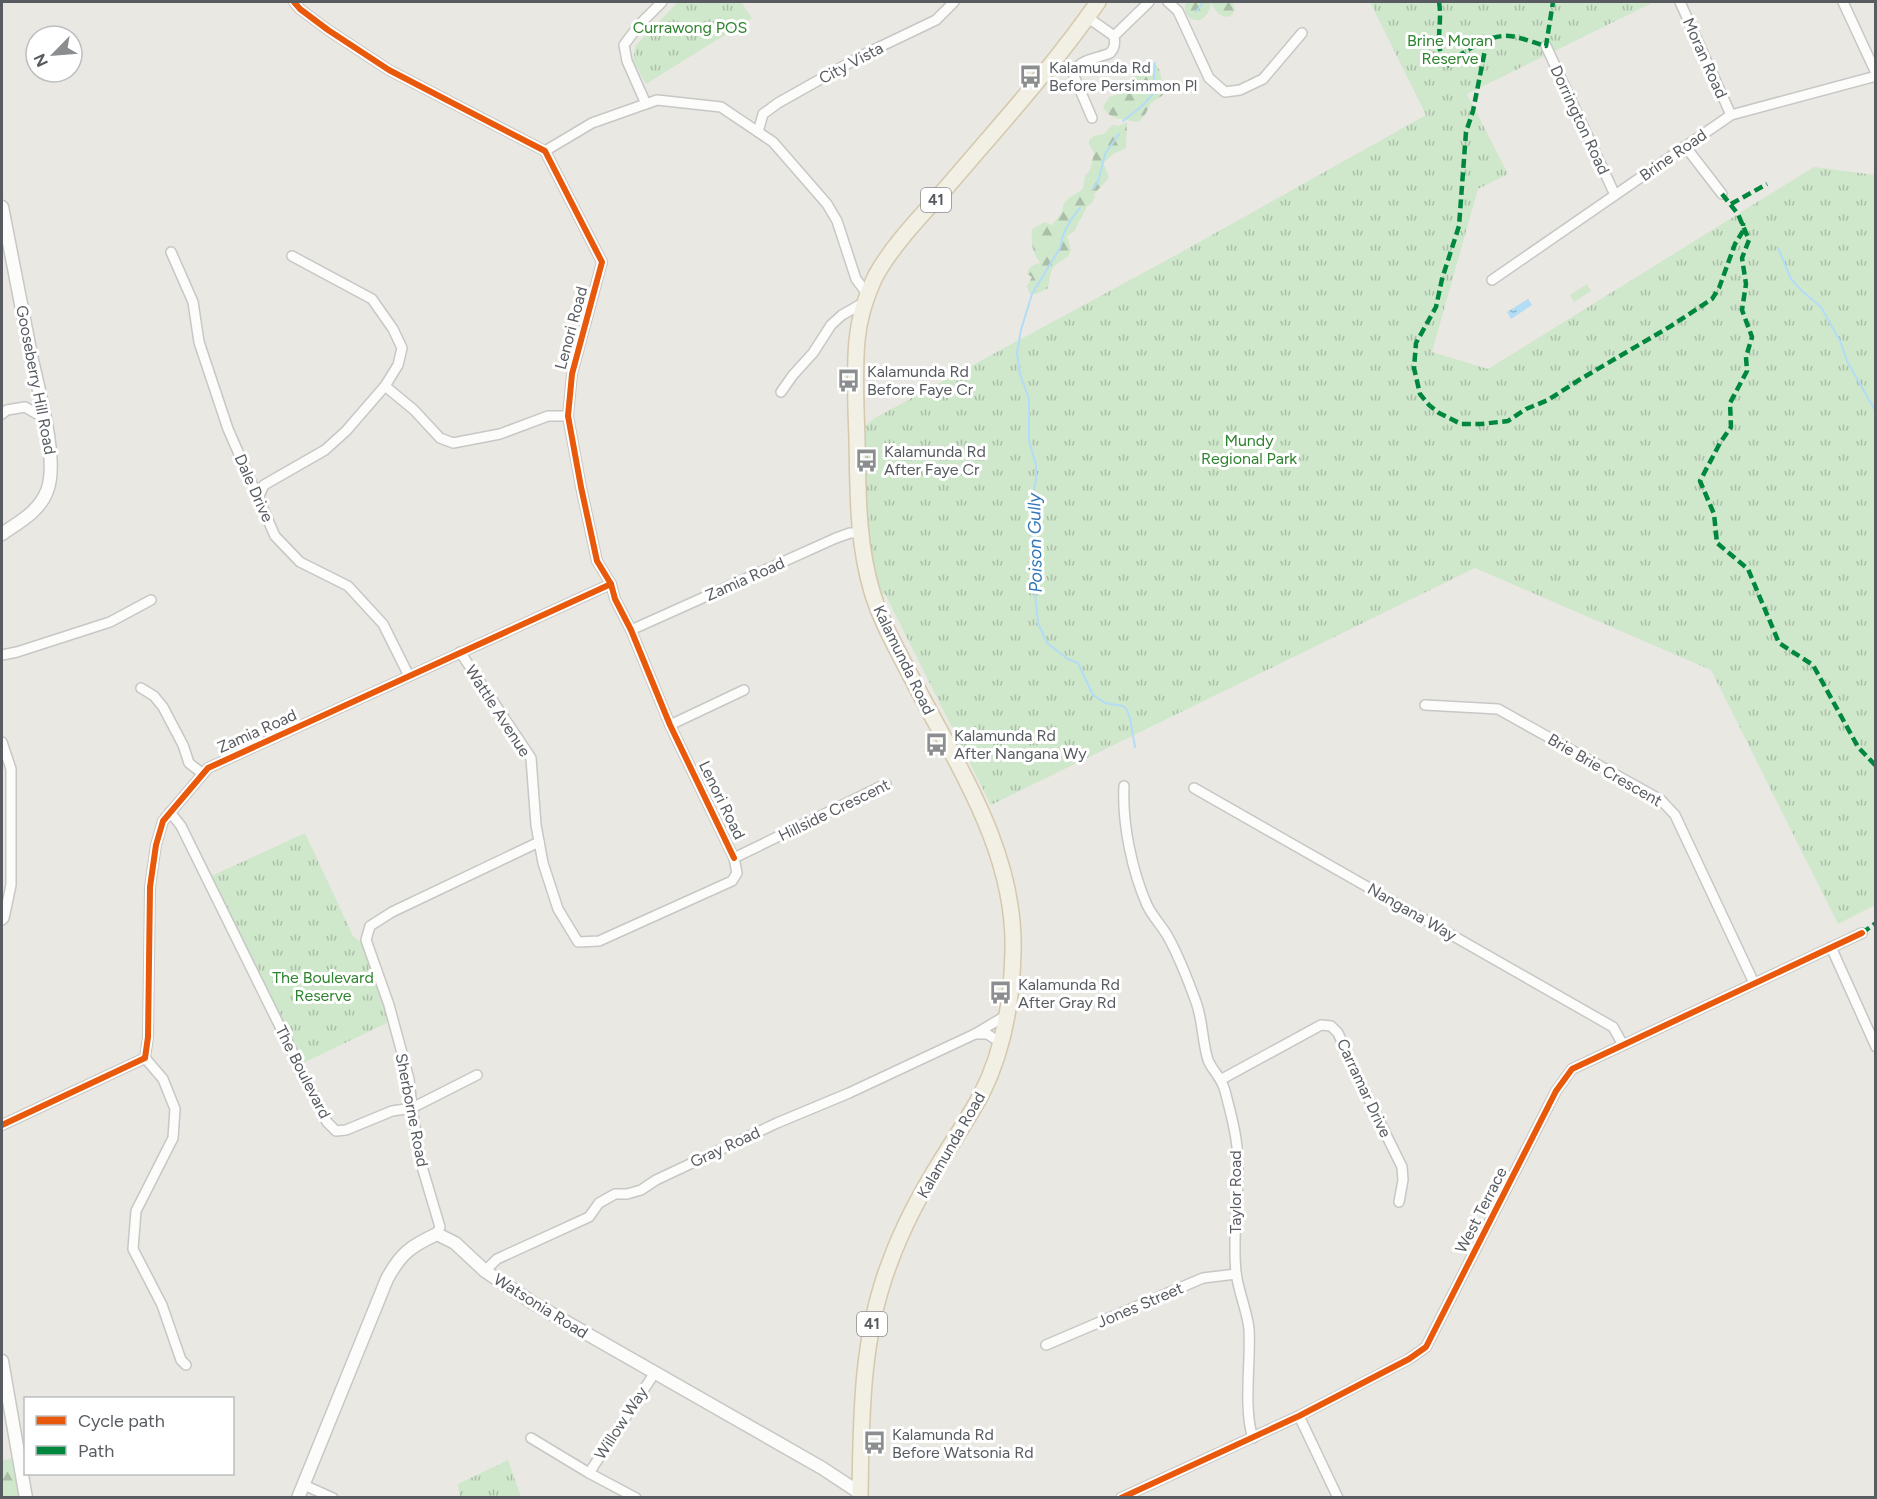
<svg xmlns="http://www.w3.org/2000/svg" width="1877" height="1499" viewBox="0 0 1877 1499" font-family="Figtree,sans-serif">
<defs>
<pattern id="forest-firs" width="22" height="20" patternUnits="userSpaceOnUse" patternTransform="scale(1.5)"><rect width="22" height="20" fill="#cfe7cb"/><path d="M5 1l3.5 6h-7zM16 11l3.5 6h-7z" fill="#abbea8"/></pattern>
<pattern id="park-tufts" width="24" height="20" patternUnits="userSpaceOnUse" patternTransform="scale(1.5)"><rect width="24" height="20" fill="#cfe7cb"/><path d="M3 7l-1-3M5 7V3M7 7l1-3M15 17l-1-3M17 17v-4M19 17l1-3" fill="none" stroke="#abbea8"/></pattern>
<pattern id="water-ripples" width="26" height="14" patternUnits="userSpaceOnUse" patternTransform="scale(1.5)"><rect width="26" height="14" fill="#b3dcf6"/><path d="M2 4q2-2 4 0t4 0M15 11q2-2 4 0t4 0" fill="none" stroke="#94b6cb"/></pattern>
</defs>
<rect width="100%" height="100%" fill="#eae8e2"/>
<g fill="url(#forest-firs)">
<path d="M1186 2H1233L1235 10 1231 16C1220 19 1216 11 1211 3 1206 32 1179 19 1186 2Z"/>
<path d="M1139 63 1143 65 1154 63C1163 69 1161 84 1163 95L1151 103 1146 113 1140 121 1136 122 1116 118 1108 114 1103 107 1109 97 1123 93 1133 80 1135 64Z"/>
<path d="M1127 122 1126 148 1113 154 1103 163 1108 174V179L1094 194 1095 197 1091 204 1087 206C1084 215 1078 221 1075 231L1067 236 1071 250 1068 257C1051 266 1051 269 1048 288L1036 294 1029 293 1027 286 1032 277 1027 274C1029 266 1034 264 1041 263 1032 254 1031 242 1032 229L1045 222 1052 225 1062 212 1064 203 1069 198 1083 189 1085 176 1090 170 1094 153 1089 144V140L1094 136 1104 134 1112 125 1119 126Z"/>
<polygon points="12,1459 19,1497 2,1497 2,1460"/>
</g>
<g fill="url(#park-tufts)">
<polygon points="678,2 741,2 752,18 646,84 633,60 636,45"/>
<polygon points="1370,2 1654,2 1467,94 1508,174 1478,189 1432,352 1488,369 1814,167 1875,175 1875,905 1838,924 1711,670 1475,568 991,805 885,594 874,597 857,432 875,418 1178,254 1426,115"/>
<polygon points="305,833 353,936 370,949 393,1020 299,1065 207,878"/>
<polygon points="508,1460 521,1497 460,1497 458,1484"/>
</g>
<polygon fill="#cfe7cb" points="1587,284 1591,291 1574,302 1570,295"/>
<polygon fill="url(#water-ripples)" points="1528,299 1532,305 1511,319 1507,312"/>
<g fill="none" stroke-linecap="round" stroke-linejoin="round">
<g stroke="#b3dcf6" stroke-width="2">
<polyline points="1196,12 1203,2"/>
<polyline points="1123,121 1142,106 1153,94 1155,63"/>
<polyline points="1093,189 1098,182 1105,154 1119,134"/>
<path d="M1080 208C1070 219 1062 234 1060 248L1032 294 1021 330 1017 353 1020 374 1029 399V441L1036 465V480L1031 503V519L1036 562 1034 582 1038 623 1047 643 1068 659 1078 663 1093 695 1105 703 1123 706 1127 710 1130 718 1135 747"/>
<polyline points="1778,248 1791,279 1802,291 1821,307 1825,314 1840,341 1848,363 1876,412"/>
</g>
<defs>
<g id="minor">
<polyline points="294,2 300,9 328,30 389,70 545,151 602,262 572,374 568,416 581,487 597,561 611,584 615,599 631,630 670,725 734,858"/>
<polyline points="1168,2 1178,11 1209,78 1225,92 1240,90 1263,79 1302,33"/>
<polyline points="1680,2 1731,115"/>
<polyline points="1843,2 1876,73"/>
<polyline points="1087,17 1114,36"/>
<polyline points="1546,46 1615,195"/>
<polyline points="646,104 627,61 624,45 639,25 662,2"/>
<path d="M1092 118 1074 76C1075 59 1097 59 1110 53 1115 48 1115 43 1114 36L1149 2"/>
<polyline points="758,132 763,114 778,103 867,53 936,20 954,2"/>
<polyline points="1685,146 1722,194"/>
<polyline points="545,151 592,123 657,100 721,107 773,142 827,204 837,221 856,279 868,295"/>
<polyline points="171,252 193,302 199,342 228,429 275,536 300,562 348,586 383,624 409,676"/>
<polyline points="1492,280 1731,115 1876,76"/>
<polyline points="385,386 414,410 440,438 453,443 500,434 548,416 568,416"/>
<polyline points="781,392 793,375 813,353 831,325 842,315 865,302"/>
<polyline points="2,414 7,410 25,407 44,418"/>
<polyline points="259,496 264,485 325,450 346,431 385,386 398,365 402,348 393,329 372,299 292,256"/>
<polyline points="631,630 836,538 850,533 861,533"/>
<polyline points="460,652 531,758 536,825 543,863 558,909 578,942 599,941 732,881 737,873 734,858 886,784"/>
<polyline points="2,655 17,652 110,622 151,600"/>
<polyline points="141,688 154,696 163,707 183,745 189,763 203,774"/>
<polyline points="1425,705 1498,709 1661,800 1675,815 1754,983"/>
<polyline points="670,725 744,690"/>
<polyline points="2,742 11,769 11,885 4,918 2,920"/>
<path d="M1124 786C1122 823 1132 871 1147 905 1153 917 1161 925 1167 935 1179 956 1188 980 1196 1002 1203 1021 1202 1041 1208 1060 1213 1072 1221 1076 1225 1091 1231 1114 1238 1139 1238 1163 1239 1199 1232 1235 1236 1272 1238 1291 1247 1310 1249 1329 1251 1362 1243 1409 1253 1438"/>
<polyline points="1194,788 1613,1027 1623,1045"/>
<polyline points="170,812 181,826 327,1122 336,1131 346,1130 392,1111 412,1108 477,1075"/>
<polyline points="1831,947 1876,1047"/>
<polyline points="975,1034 987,1034 1000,1042"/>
<polyline points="145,1058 163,1079 175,1109 173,1138 136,1211 133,1249 162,1305 181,1360 186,1365"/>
<polyline points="1222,1079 1321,1025 1331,1026 1338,1033 1353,1067 1402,1167 1403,1180 1399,1202"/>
<polyline points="2,1125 145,1058 148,1037 150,887 156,845 163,821 208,768 611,584"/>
<polyline points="437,1234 440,1227 420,1160 412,1108 409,1079 389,1005 366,940 370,926 392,912 539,842"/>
<polyline points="485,1271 497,1259 589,1217 599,1203 615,1194 627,1194 641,1190 656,1180 777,1123 849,1093 975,1034 1007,1015"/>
<polyline points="1046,1345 1203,1278 1236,1274"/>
<polyline points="1299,1416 1338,1498"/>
<polyline points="531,1438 589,1473 636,1498"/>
<polyline points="589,1473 654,1374"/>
<polyline points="304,1485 333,1498"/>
<polyline points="1121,1498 1299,1416 1409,1359 1426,1347 1556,1091 1572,1069 1862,933"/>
</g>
<g id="tertiary">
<path d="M2 207C12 258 22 309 32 360 39 392 59 462 47 491 39 512 19 522 2 534"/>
<polyline points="2,1361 26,1498"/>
<path d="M298 1498 387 1279C401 1253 411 1246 437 1234L455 1243 485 1271 533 1303 822 1468 860 1493"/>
</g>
<path id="primary" d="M860 1498C861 1419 861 1336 890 1262 903 1226 922 1191 942 1159 955 1138 969 1117 981 1095 1003 1052 1012 1000 1013 952 1016 853 959 769 915 684 900 655 883 626 873 595 857 544 858 491 857 439 856 407 854 373 857 340 859 319 866 296 875 277 893 244 922 215 947 187 998 127 1053 67 1098 2"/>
</defs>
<use href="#minor" stroke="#c7c7c6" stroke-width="12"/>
<use href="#tertiary" stroke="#c7c7c6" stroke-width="15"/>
<use href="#primary" stroke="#d4c8ad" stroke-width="18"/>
<use href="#minor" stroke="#fcfcfb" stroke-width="9"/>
<use href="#tertiary" stroke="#fcfcfb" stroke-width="12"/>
<use href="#primary" stroke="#f2efe5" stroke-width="15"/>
<g stroke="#00873e" stroke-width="4.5" stroke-dasharray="9 4.5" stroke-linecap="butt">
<path d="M1439 2C1443 26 1433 43 1446 67 1461 53 1488 34 1509 36 1521 37 1534 43 1546 46L1553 2"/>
<polyline points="1487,40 1473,111 1466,132 1459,226 1442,279 1436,307 1416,343 1414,368 1420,394 1429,405 1439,413 1461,424 1481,424 1508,421 1526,409 1548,400 1579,380 1671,326 1712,299 1719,288 1735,244 1743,231 1743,223"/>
<polyline points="1722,194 1738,214 1749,240 1742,258 1746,284 1742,310 1752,337 1746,357 1747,371 1730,403 1731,427 1720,443 1700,481 1714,514 1717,543 1748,569 1779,643 1813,665 1858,747 1876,766"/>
<polyline points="1731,204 1767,184"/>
<polyline points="1862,933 1876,923"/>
</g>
<defs>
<g id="cycleway">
<polyline points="294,2 300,9 328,30 389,70 545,151 602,262 572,374 568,416 581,487 597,561 611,584 615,599 631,630 670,725 734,858"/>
<polyline points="2,1125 145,1058 148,1037 150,887 156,845 163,821 208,768 611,584"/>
<polyline points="1121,1498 1299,1416 1409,1359 1426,1347 1556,1091 1572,1069 1862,933"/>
</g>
</defs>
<use href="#cycleway" stroke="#fff" stroke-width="10"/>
<use href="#cycleway" stroke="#e8590c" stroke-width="6"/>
</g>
<defs>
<symbol id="bus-bare" viewBox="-9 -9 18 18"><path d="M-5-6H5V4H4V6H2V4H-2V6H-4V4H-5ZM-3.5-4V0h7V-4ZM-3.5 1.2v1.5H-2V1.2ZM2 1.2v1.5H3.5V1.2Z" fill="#8b8d8e" stroke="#fff" stroke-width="2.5" paint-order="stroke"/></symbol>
</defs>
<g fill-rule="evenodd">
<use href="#bus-bare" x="1014" y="60" width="33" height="33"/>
<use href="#bus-bare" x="832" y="364" width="33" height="33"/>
<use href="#bus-bare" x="850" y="444" width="33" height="33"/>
<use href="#bus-bare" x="920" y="728" width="33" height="33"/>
<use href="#bus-bare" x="984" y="976" width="33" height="33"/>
<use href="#bus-bare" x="858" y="1426" width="33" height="33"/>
</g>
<g text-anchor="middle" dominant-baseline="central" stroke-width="6" stroke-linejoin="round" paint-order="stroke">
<g fill="#fff" stroke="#8a8d90" stroke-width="1.5">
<rect x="921" y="188" width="30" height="24" rx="4.5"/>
<rect x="857" y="1312" width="30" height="24" rx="4.5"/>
</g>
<g font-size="15" font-weight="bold" fill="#585c61">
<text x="936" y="200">41</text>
<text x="872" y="1324">41</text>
</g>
<g font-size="16" fill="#2d842e" stroke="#fff">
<text x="690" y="27">Currawong POS</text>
<text x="1450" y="40">Brine Moran<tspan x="1450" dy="18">Reserve</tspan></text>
<text x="1249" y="440">Mundy<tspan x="1249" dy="18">Regional Park</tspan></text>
<text x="323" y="977">The Boulevard<tspan x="323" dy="18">Reserve</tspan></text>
</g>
<g font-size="16" fill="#585c61" stroke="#fff">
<text transform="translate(1705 58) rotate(66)">Moran Road</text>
<text transform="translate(851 63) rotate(-28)">City Vista</text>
<text transform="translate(1580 120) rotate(65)">Dorrington Road</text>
<text transform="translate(1673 155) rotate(-35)">Brine Road</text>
<text transform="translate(571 328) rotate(-75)">Lenori Road</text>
<text transform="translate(36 380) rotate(79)">Gooseberry Hill Road</text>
<text transform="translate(254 488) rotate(66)">Dale Drive</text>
<text transform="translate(745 579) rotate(-24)">Zamia Road</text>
<text transform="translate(904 660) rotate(64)">Kalamunda Road</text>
<text transform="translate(498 711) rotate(57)">Wattle Avenue</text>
<text transform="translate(257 731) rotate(-24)">Zamia Road</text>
<text transform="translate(1605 770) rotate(30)">Brie Brie Crescent</text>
<text transform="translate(722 800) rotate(64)">Lenori Road</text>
<text transform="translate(834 810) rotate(-26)">Hillside Crescent</text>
<text transform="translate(1412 912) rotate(30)">Nangana Way</text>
<text transform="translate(303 1072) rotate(63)">The Boulevard</text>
<text transform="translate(1364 1088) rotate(65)">Carramar Drive</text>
<text transform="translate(412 1110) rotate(79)">Sherborne Road</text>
<text transform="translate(951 1145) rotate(-60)">Kalamunda Road</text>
<text transform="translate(725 1147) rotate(-25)">Gray Road</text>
<text transform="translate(1235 1192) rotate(-90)">Taylor Road</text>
<text transform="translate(1481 1210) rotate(-63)">West Terrace</text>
<text transform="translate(1140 1305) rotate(-23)">Jones Street</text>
<text transform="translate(541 1306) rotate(32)">Watsonia Road</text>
<text transform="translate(621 1423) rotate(-57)">Willow Way</text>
</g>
<g font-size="16" fill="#585c61" stroke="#fff" text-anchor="start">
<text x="1049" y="67">Kalamunda Rd<tspan x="1049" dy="18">Before Persimmon Pl</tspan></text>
<text x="867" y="371">Kalamunda Rd<tspan x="867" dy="18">Before Faye Cr</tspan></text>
<text x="884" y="451">Kalamunda Rd<tspan x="884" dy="18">After Faye Cr</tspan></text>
<text x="954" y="735">Kalamunda Rd<tspan x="954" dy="18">After Nangana Wy</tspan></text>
<text x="1018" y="984">Kalamunda Rd<tspan x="1018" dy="18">After Gray Rd</tspan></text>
<text x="892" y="1434">Kalamunda Rd<tspan x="892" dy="18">Before Watsonia Rd</tspan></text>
</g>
<g font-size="18" font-style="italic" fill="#3278b8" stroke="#fff">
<text transform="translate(1035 543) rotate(-91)">Poison Gully</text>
</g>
</g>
<rect width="1877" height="1499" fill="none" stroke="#585c61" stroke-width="6"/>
<rect x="24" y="1397" width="210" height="78" fill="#ffffff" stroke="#bcbec0" stroke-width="1.5"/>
<rect x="36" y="1416" width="30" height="9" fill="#e8590c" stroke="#bcbec0" stroke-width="1.5"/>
<text x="78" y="1427" font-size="18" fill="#585c61">Cycle path</text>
<rect x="36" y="1446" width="30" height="9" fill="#00873e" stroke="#bcbec0" stroke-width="1.5"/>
<text x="78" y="1457" font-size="18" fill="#585c61">Path</text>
<g transform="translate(54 54) rotate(245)"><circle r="28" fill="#ffffff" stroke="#bcbec0" stroke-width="1.5"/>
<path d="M0-4.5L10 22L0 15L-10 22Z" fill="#8b8d8e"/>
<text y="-9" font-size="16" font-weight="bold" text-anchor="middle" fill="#585c61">N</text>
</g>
</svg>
